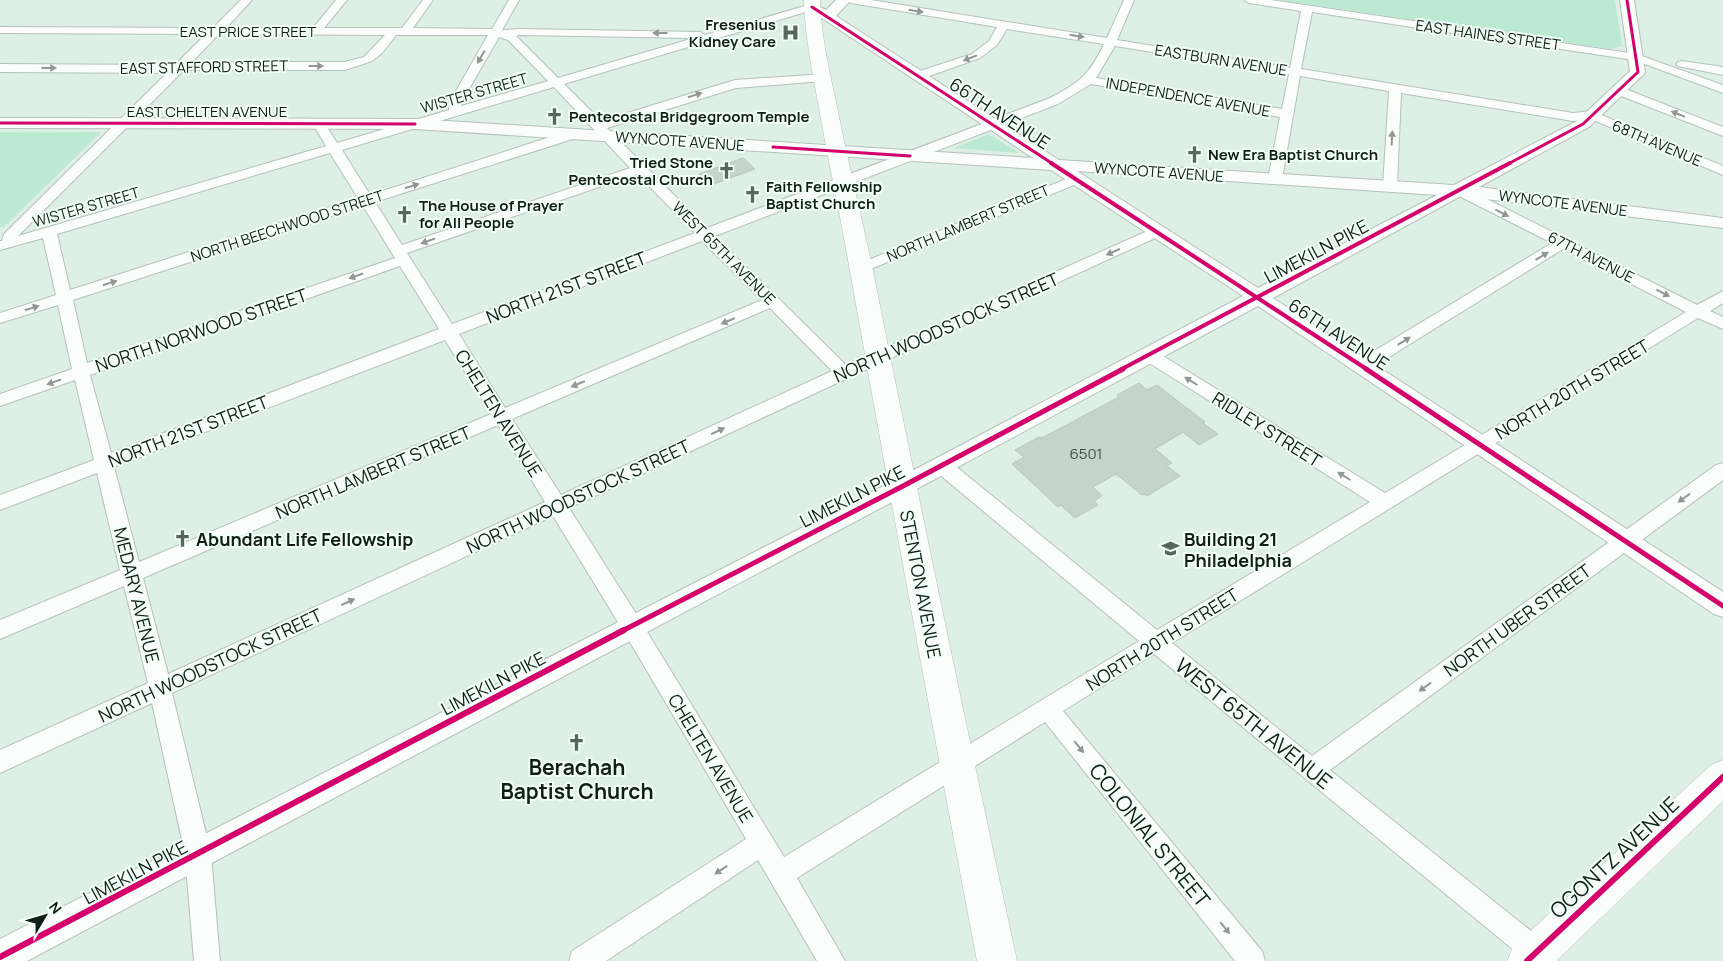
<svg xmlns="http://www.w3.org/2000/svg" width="1723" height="961" viewBox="0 0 1723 961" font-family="Manrope,sans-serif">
<rect width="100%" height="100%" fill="#deefe6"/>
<g fill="#bce9d2">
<polygon points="1279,0 1615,0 1622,46 1610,49"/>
<polygon points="0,132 101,132 4,227 0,227"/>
<polygon points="989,134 1019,153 954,148"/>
</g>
<g fill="#c5d3cc" stroke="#b8c5be">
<polygon points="743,158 755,169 711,185 699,174"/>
<polygon points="1139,383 1147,390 1157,385 1205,422 1203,423 1218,434 1199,445 1183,432 1155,449 1172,463 1167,466 1180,476 1147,496 1145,494 1142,495 1116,474 1093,487 1102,496 1094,501 1098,505 1075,518 1061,505 1058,507 1012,464 1024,457 1015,450 1039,437 1042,438 1119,397 1117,395"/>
</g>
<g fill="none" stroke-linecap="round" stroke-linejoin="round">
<defs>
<g id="minor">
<path d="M241 0H252L226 28H313L336 0H347L324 28H402L423 0H433L413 28 492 29 509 0H519L502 30 519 29 700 32 705 35 808 5H816L817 7 816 9 564 84 601 121 735 80 827 74 829 77 823 81 736 88 607 128 707 228 1050 98C1079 83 1090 74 1104 44L1007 29 997 45 980 58 918 80 914 79 912 76 914 73 972 54 989 41 997 27 851 3 846 0H871L1107 38 1124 0H1134L1117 40 1290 68 1301 11 1249 3 1244 0H1271L1636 54 1723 85V93L1634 60 1312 12 1301 69 1573 113 1592 111 1723 166V175L1591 119 1573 121 1401 93 1397 186 1390 190 1383 186 1389 91 1300 76 1282 179 1275 183 1268 179 1280 117 1091 84 1058 104 715 236 846 365 1152 229H1162L1164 232 1162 235 850 377 569 508 640 620 784 857 1139 641 934 470 932 465 934 460 941 458 948 460 1157 630 1370 502 1143 359 1141 355 1143 351 1149 349 1155 351 1385 493 1686 312 1563 249 1368 370 1362 372 1356 370 1354 366 1356 362 1552 243 1453 193 1451 190 1453 187H1463L1697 305 1723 291V303L1710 311 1723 317V329L1698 318 1172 643 1312 756 1716 465 1723 463V480L1330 770 1546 943 1555 951 1558 961H1527L1154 654 1063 711 1262 951 1265 961H1235L1045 722 797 878 845 961H817L758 860 606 961H569L572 951 746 839 624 632 553 516 172 693 211 854 220 961H194L185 854 152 703 0 773V750L148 683 124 586 0 639V620L120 570 97 473 0 510V495L94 460 75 380 0 406V394L72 369 58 305 0 323V313L56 295 43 238 0 250V241H2L4 234 167 73 0 72V64L168 65 176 64 206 34 0 33V27L213 28ZM219 34 385 35 364 57 345 62H192ZM396 35H488L449 103V110L337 143 323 121H315L313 124 326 146 18 236 184 70H345L372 61 382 53ZM519 35 694 38 558 78 516 36ZM499 37 508 40 548 81 461 106V103ZM1115 46 1289 74 1282 109 1096 78ZM554 87 630 168 402 245 375 202 579 137 580 134 574 130 569 131 370 195 342 150ZM330 153 358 198 70 290 57 234ZM637 174 695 233 452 324 407 253ZM363 206 395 258 87 363 73 300ZM702 241 762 300 505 408 459 334ZM400 266 439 329 111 453 90 375ZM770 308 832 371 561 495 512 419ZM445 340 491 414 139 562 114 467ZM498 425 545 502 168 674 143 578Z"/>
<polygon points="1682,61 1723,67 1723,75 1678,66 1676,64 1678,62"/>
<polygon points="1620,87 1723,127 1723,136 1616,94 1614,91 1616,88"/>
<polygon points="1076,175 1083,179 1081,182 866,271 856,271 853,268 856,265"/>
</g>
<path id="tertiary" d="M836 0H851L836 16 1059 160 1454 185 1577 121 1630 71 1620 0H1634L1645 72 1643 75 1589 127 1479 187 1723 218V228L1461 196 1273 298 1723 592V617L1714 614 1258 306 911 492 27 961H0V939L895 480 1243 296 1051 170 415 129 0 128V118L415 119 1033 158 805 7 812 3 826 10ZM1077 171 1437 195 1258 288Z"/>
<g id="primary">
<path d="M804 0H820C821 33 828 65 835 97 846 155 861 213 873 271 919 501 967 731 1017 961H977C933 731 891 501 850 271 840 213 827 155 817 97 811 65 805 33 804 0Z"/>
<polygon points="1723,760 1723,801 1556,961 1507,961 1513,947 1711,765"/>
</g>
</defs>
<use href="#minor" stroke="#b4c1bb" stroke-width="2"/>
<use href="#tertiary" stroke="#b4c1bb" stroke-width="2"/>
<use href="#primary" stroke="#b4c1bb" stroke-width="1"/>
<use href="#minor" fill="#fafdfb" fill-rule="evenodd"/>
<use href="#tertiary" fill="#fafdfb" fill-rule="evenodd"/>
<use href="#primary" fill="#fafdfb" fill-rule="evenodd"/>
<defs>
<g id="cycleway-far3">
<polyline points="812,7 1053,164"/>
<polyline points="0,123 415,124"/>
<polyline points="773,147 910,156"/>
<polyline points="1508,164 1583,124 1638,72 1627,0"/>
</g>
<g id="cycleway-far2">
<polyline points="1051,163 1368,370"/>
<polyline points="1120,370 1510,163"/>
</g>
<g id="cycleway-far1">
<polyline points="1366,369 1723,606"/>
<polyline points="622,631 903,486 1123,369"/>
</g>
<g id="cycleway">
<polyline points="0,957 624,630"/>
<polyline points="1527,961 1723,777"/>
</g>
</defs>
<use href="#cycleway-far3" stroke="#f2fff8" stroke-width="5"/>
<use href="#cycleway-far2" stroke="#f2fff8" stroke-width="6"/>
<use href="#cycleway-far1" stroke="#f2fff8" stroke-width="8"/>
<use href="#cycleway" stroke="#f2fff8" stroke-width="9"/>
<use href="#cycleway-far3" stroke="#d6006c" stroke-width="3"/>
<use href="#cycleway-far2" stroke="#d6006c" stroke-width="4"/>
<use href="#cycleway-far1" stroke="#d6006c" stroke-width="5"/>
<use href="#cycleway" stroke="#d6006c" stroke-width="6"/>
</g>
<defs><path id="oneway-solid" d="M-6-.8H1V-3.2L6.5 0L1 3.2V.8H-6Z" transform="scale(1.25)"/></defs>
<g fill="#919894">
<use href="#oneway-solid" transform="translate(916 11) rotate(9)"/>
<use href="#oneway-solid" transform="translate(660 33) rotate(-180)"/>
<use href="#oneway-solid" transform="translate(1077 36) rotate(9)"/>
<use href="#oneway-solid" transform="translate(481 57) rotate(120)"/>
<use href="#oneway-solid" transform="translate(970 58) rotate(159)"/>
<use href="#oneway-solid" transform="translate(316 66)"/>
<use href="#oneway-solid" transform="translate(49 68)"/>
<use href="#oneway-solid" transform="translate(695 95) rotate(-18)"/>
<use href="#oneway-solid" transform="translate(1678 114) rotate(-158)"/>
<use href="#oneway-solid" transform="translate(1392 138) rotate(-87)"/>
<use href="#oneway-solid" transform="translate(412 186) rotate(-18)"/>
<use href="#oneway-solid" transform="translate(1502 213) rotate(27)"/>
<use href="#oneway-solid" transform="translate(428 241) rotate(161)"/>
<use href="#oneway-solid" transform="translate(1113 252) rotate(156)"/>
<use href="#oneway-solid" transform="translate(1542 256) rotate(-31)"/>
<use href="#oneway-solid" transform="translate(356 276) rotate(161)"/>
<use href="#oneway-solid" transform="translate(110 283) rotate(-18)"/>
<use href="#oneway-solid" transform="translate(1663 293) rotate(27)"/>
<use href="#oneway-solid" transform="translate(32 308) rotate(-18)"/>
<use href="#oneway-solid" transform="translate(728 321) rotate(157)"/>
<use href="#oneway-solid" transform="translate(1404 341) rotate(-31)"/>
<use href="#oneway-solid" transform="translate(1191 381) rotate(-148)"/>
<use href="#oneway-solid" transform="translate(54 382) rotate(161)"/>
<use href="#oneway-solid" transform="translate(578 384) rotate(157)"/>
<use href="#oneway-solid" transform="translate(718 431) rotate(-25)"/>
<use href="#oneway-solid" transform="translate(1344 476) rotate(-148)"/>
<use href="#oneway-solid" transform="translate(1684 498) rotate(144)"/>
<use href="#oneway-solid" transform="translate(348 602) rotate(-25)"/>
<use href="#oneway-solid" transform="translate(1425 687) rotate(144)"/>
<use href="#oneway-solid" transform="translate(1079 747) rotate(51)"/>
<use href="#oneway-solid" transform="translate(721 870) rotate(147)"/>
<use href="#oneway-solid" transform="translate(1225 928) rotate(51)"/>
</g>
<defs>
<symbol id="hospital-bare" viewBox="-9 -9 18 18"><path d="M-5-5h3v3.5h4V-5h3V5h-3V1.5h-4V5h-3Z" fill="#59665f" stroke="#f2fff8" stroke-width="2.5" paint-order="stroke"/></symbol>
<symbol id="church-bare" viewBox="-9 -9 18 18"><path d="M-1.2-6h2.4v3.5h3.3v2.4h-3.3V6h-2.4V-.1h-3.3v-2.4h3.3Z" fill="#59665f" stroke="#f2fff8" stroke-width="2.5" paint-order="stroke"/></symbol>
<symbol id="school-bare" viewBox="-9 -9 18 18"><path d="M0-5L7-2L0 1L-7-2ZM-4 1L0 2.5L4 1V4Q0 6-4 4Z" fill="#59665f" stroke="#f2fff8" stroke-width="2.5" paint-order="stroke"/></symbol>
</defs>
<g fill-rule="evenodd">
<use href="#hospital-bare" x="778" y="20" width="25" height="25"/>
<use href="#church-bare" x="542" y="104" width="25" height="25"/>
<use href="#church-bare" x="1182" y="142" width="25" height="25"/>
<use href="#church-bare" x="714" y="158" width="25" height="25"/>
<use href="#church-bare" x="740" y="182" width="25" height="25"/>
<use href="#church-bare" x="392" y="202" width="25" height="25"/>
<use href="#church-bare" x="170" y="526" width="25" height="25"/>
<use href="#school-bare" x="1158" y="536" width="25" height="25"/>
<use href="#church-bare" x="564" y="730" width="25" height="25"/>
</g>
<g text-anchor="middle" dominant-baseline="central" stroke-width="4" stroke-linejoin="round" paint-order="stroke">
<g font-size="15" font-weight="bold" fill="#111d17" stroke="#f2fff8" text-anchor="start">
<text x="776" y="24" text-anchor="end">Fresenius<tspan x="776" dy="17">Kidney Care</tspan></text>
<text x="569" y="116">Pentecostal Bridgegroom Temple</text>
<text x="1208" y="154">New Era Baptist Church</text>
<text x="713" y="162" text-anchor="end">Tried Stone<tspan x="713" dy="17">Pentecostal Church</tspan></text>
<text x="766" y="186">Faith Fellowship<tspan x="766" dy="17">Baptist Church</tspan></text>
<text x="419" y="205">The House of Prayer<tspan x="419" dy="17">for All People</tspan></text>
</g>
<g font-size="15" fill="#111d17" stroke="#f2fff8">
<text x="248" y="31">EAST PRICE STREET</text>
<text transform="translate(1488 35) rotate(8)">EAST HAINES STREET</text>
<text transform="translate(1221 60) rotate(9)">EASTBURN AVENUE</text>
<text transform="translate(204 67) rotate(-1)">EAST STAFFORD STREET</text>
<text transform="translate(474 93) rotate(-16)">WISTER STREET</text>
<text transform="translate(1188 97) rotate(10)">INDEPENDENCE AVENUE</text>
<text x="207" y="111">EAST CHELTEN AVENUE</text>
<text transform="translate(680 141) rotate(4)">WYNCOTE AVENUE</text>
<text transform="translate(1657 143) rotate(23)">68TH AVENUE</text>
<text transform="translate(1159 172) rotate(4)">WYNCOTE AVENUE</text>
<text transform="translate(1563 203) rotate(7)">WYNCOTE AVENUE</text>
<text transform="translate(86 207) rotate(-16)">WISTER STREET</text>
<text transform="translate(968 223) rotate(-23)">NORTH LAMBERT STREET</text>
<text transform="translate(287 226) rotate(-18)">NORTH BEECHWOOD STREET</text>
<text transform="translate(724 253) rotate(45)">WEST 65TH AVENUE</text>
<text transform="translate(1591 257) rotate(27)">67TH AVENUE</text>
</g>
<g font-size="15" fill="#3e4a44">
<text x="1086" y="453">6501</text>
</g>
<g font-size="18" fill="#111d17" stroke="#f2fff8">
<text transform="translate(1000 113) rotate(33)">66TH AVENUE</text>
<text transform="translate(1316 251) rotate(-28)">LIMEKILN PIKE</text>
<text transform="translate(566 287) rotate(-21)">NORTH 21ST STREET</text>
<text transform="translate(946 327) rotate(-24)">NORTH WOODSTOCK STREET</text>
<text transform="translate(201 330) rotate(-19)">NORTH NORWOOD STREET</text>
<text transform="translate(1339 334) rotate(33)">66TH AVENUE</text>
<text transform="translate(1572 389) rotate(-31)">NORTH 20TH STREET</text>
<text transform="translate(499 413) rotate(58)">CHELTEN AVENUE</text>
<text transform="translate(1267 429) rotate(32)">RIDLEY STREET</text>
<text transform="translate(188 431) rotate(-21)">NORTH 21ST STREET</text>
<text transform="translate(373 472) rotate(-23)">NORTH LAMBERT STREET</text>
<text transform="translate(578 496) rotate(-25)">NORTH WOODSTOCK STREET</text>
<text transform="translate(852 496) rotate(-27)">LIMEKILN PIKE</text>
<text transform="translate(921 584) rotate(79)">STENTON AVENUE</text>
<text transform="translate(137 595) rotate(76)">MEDARY AVENUE</text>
<text transform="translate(1517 620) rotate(-36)">NORTH UBER STREET</text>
<text transform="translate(1162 639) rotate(-32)">NORTH 20TH STREET</text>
<text transform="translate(210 665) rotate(-25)">NORTH WOODSTOCK STREET</text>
<text transform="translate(493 683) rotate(-28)">LIMEKILN PIKE</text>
<text transform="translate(711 758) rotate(59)">CHELTEN AVENUE</text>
<text transform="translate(135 872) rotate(-28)">LIMEKILN PIKE</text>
</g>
<g font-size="18" font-weight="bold" fill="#111d17" stroke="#f2fff8" text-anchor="start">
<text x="196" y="539">Abundant Life Fellowship</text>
<text x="1184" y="539">Building 21<tspan x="1184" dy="21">Philadelphia</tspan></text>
</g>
<g font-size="21" fill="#111d17" stroke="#f2fff8">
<text transform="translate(1254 723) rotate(39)">WEST 65TH AVENUE</text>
<text transform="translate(1150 835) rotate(51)">COLONIAL STREET</text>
<text transform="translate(1614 857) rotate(-43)">OGONTZ AVENUE</text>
</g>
<g font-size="21" font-weight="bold" fill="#111d17" stroke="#f2fff8">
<text x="577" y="767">Berachah<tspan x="577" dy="24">Baptist Church</tspan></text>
</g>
</g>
<g transform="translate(45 916) rotate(52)" stroke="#f2fff8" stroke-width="4" paint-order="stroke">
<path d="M0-4L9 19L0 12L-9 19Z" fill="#111d17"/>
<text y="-8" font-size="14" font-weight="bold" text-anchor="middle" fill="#111d17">N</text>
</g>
</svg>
